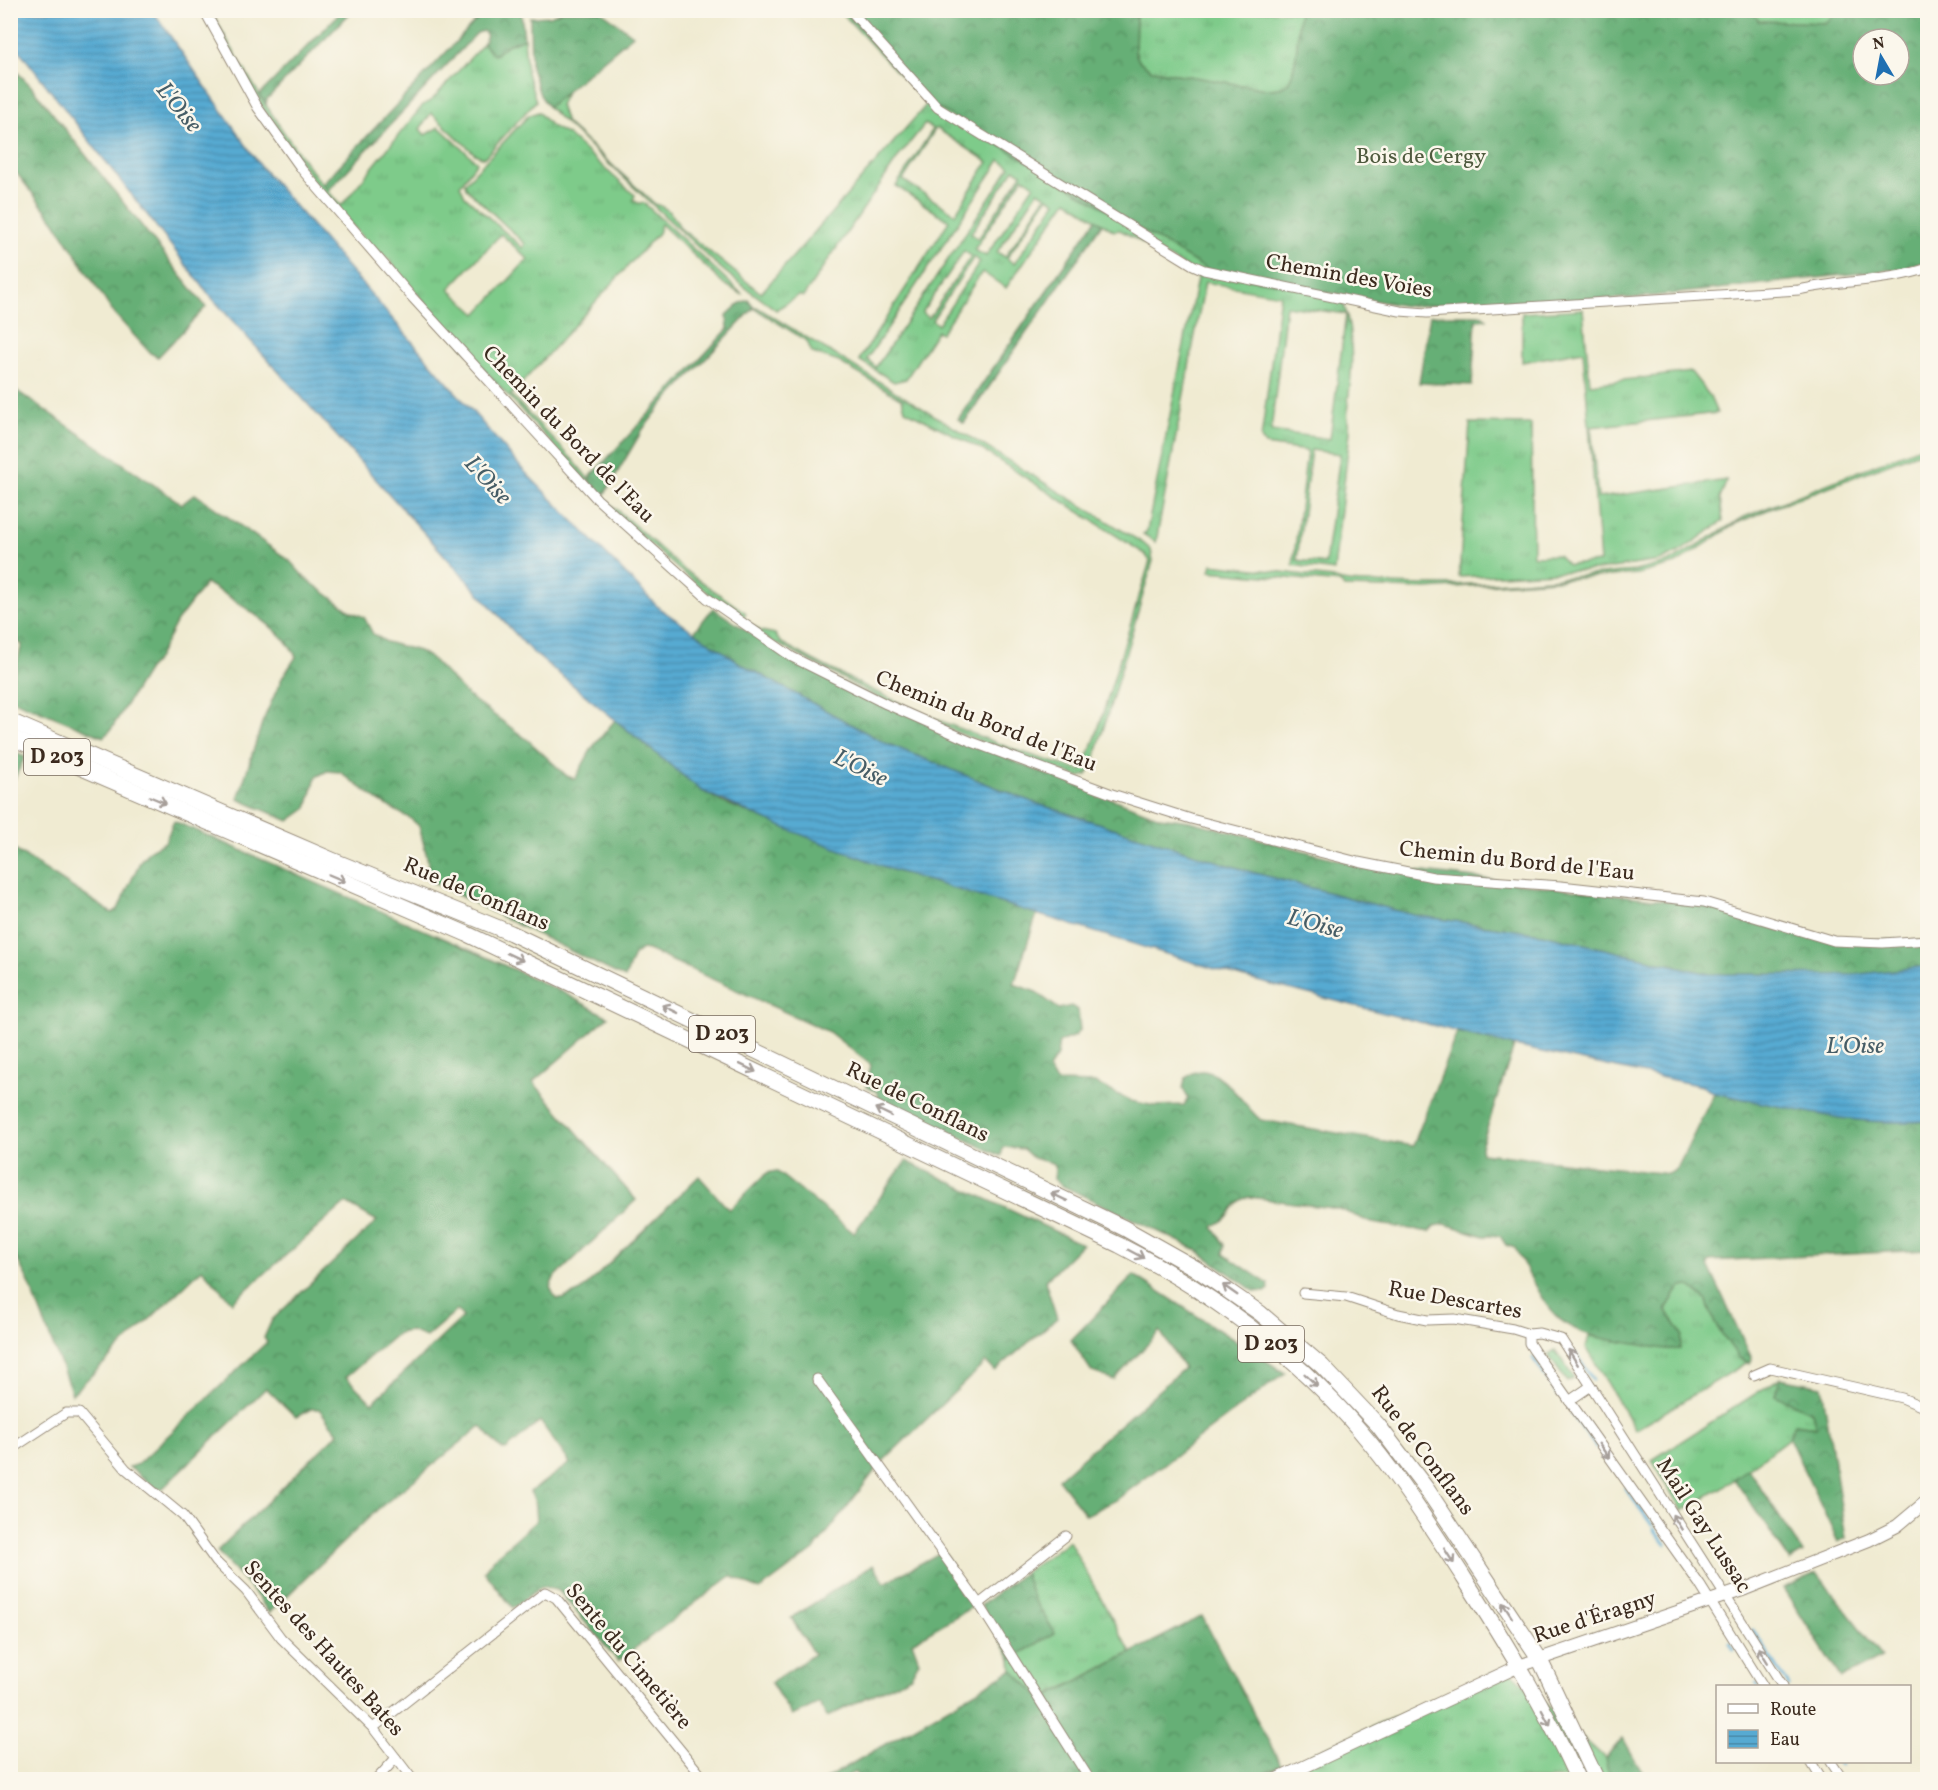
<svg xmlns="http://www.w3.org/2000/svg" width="1938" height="1790" viewBox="0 0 1938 1790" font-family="Vollkorn,serif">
<defs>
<pattern id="grass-tufts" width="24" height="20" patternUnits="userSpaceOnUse" patternTransform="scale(1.5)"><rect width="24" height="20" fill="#7ecb8a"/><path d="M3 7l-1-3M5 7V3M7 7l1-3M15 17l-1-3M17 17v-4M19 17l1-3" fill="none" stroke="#6eae77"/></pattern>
<pattern id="forest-crowns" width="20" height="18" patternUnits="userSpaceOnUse" patternTransform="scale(1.5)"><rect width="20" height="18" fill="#66af76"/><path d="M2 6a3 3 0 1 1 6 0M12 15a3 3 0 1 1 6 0" fill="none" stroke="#558f60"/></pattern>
<pattern id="water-rules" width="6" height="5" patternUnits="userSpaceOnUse" patternTransform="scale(1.5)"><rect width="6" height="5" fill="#57aad2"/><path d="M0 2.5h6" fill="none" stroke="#498baa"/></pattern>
</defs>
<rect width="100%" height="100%" fill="#fbf7ec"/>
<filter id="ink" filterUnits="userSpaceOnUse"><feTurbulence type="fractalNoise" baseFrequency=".0167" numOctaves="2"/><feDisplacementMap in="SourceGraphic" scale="12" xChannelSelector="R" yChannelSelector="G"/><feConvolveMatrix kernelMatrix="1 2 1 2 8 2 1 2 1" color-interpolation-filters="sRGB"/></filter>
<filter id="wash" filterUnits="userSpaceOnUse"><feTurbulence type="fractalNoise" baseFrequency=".008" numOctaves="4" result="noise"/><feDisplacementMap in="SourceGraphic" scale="24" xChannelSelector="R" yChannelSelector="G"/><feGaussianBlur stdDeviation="1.35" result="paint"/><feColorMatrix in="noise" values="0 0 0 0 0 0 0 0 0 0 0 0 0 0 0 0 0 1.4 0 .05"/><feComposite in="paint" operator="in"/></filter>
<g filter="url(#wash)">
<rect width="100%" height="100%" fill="#f0ebd2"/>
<g fill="url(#grass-tufts)" stroke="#5c7a54" stroke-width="1.5" fill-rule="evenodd">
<path d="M207 11H211C249 79 288 147 341 206L423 105 432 100 483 44 494 55 507 45 524 38 527 73 536 101 484 158 475 154 431 113 420 129 425 135 439 127 477 162 460 185 465 196 523 248 525 244 466 188 465 183 528 116 538 112 551 126 568 135 631 192 635 195 633 200 638 203H644L743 295 724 284 661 224 658 233 511 395 574 461 603 497 683 569 746 613 743 619 761 631 775 634 780 642C875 695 977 741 1082 771L1096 736 1150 561 1145 554 981 449 905 410 902 399 839 362 812 353 807 341 754 308 757 307 1143 543 1151 550 1153 561 1093 764 1087 775 1079 777 1006 752 899 708 764 637 678 569 620 518 445 327 390 261 365 240 316 185 259 103ZM501 234 528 259 477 314 449 289Z"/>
<path d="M840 11H845L932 106 1343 301C1351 326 1353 349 1351 375 1350 394 1344 413 1350 431L1334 571 1293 565 1307 451 1265 445 1261 439 1280 295 1205 282 1156 542 1143 534 1147 531 1198 274 1120 230 1114 231 1067 200 1006 288 982 272 941 333 937 331 906 379 894 382 859 360 949 221 896 186 933 129 925 124 900 155 803 297 799 295 776 310C756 295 736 282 716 264L548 107 566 93 560 105 566 123 655 204C668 207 675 217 680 228L761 293 927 104ZM936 128 988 162 955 214 903 180ZM1000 160 1010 167 876 367 867 359ZM1014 169 1022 174 978 239 971 233ZM1023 177 1034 185 986 256 974 250ZM1038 191 1046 196 1005 257 997 252ZM1048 197 1056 202 1014 264 1007 258ZM964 251 971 256 929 318 922 313ZM974 257 980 262 938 325 932 320ZM1286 306 1346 314 1330 439 1271 431ZM1311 450 1340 454 1325 564 1297 560Z"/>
<path d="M1136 11H1299C1298 27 1298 76 1285 86 1280 89 1272 89 1266 89L1152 70 1139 61 1135 52Z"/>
<polygon points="1750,11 1839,11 1825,23 1759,21"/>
<polygon points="1583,309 1590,384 1691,372 1709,395 1717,413 1591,427 1598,498 1727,480 1720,498 1723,521 1681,551 1660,561 1597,570 1459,577 1470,423 1531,424 1533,556 1558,555 1568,565 1600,562 1583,351 1522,362 1522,313"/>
<path d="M1927 444V449L1765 511 1737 523 1676 564 1638 574 1427 589 1344 587 1341 583 1210 571 1212 564 1332 578C1348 584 1360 582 1377 583 1462 590 1550 578 1635 571L1670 562 1744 517Z"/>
<polygon points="1690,1286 1707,1301 1715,1324 1739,1358 1748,1362 1635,1430 1586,1347 1589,1336 1675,1349 1682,1335 1666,1309 1680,1287"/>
<polygon points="1780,1378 1775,1395 1812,1412 1817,1427 1794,1424 1789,1438 1731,1482 1682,1511 1652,1460"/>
<polygon points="1069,1541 1131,1653 1042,1699 1012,1670 1011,1659 1054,1633 1033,1598 1024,1573"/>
<polygon points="1506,1668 1605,1758 1610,1779 1252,1780"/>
</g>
<g fill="url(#forest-crowns)" stroke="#506c4a" stroke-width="1.5" fill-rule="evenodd">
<polygon points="343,10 352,11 267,99 266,105 259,95"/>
<path d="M1750 10 1759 21 1825 23 1839 11H1927V261L1907 268 1635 298 1406 306 1211 272 932 104 845 11H1136L1135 52 1139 61 1152 70 1266 89C1272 89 1280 89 1285 86 1298 76 1298 27 1299 11ZM1863 39H1899V75H1863Z"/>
<polygon points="485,11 521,11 524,38 507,45 494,55 483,44 487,35 483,31 477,33 328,191 322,184"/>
<polygon points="562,11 601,11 633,35 548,107 540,95 531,68 530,17 550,16"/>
<polygon points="11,66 31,86 206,307 158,357 150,353 112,311 55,222 11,166"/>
<polygon points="1096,219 1102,224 964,423 958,419"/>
<polygon points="748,300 754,308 663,404 643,429 603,497 589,478 728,329 727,315 739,304"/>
<polygon points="1430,315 1481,315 1487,319 1476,320 1472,385 1419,383"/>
<path d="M10 386 182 504 195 494 289 560 305 578 350 611 364 617 373 634 386 642 419 651 433 660 468 696 528 740 567 776 575 779 592 748 615 720 702 791 722 802 890 869 1037 914 1014 984 1036 992 1059 1009 1071 1006 1078 1010 1080 1030 1075 1036 1059 1042 1057 1056 1048 1069 1056 1082 1095 1083 1131 1101 1155 1106 1184 1105 1188 1098 1183 1089 1185 1079C1213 1050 1244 1108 1261 1120L1413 1146 1457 1032 1514 1046 1481 1147 1482 1153 1669 1174 1677 1169 1714 1093C1783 1106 1857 1128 1927 1121V1250L1709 1261 1708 1265 1752 1359 1750 1363 1739 1358 1715 1324 1707 1301 1690 1286 1680 1287 1666 1309 1682 1335 1680 1349C1664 1351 1645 1345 1629 1343 1551 1332 1549 1312 1515 1248L1506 1245 1500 1236H1484L1445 1224 1435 1226 1430 1232 1372 1223 1339 1209 1250 1197C1233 1200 1235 1209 1225 1219 1222 1222 1217 1223 1213 1227L1225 1245 1224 1254 1268 1284 1269 1289 1265 1292 1254 1291 1195 1249 1061 1185 1054 1179 1055 1169 1052 1163 1033 1158 1023 1149 1003 1147 1001 1156 878 1098 877 1092 866 1086 871 1065 829 1032 648 950 642 949 634 955 625 978 428 880V861L419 826 411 819 379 801 340 772 327 771 316 777 307 808 289 821 238 799 262 723 282 678 296 657C286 630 230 597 206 583L177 621 156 661 148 669 110 731 103 737 11 699V685L22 644 10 640Z"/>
<polygon points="713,608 786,657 1020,764 1160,817 1190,821 1355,864 1704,905 1810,937 1927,942 1927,966 1853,975 1709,974 1542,934 1413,915 1244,870 1032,802 883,742 743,665 694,632"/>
<polygon points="11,751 25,757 11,786"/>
<path d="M174 821 495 961 564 993 608 1017 533 1082 636 1200 554 1278 550 1287 556 1299H562L581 1291 699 1176 729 1210 767 1173 776 1171 854 1233 906 1161 1082 1244 1045 1281 1057 1318 995 1371 986 1362 880 1464 814 1550 760 1590 731 1576 618 1661 559 1591 542 1586 513 1608 484 1571 496 1556 536 1521 534 1499 530 1492 570 1463 540 1421 506 1450 500 1448 481 1426 377 1510 269 1613 258 1597 217 1551 338 1433 319 1409H311L296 1417 266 1388 162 1489H157L129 1467 138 1464 267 1342 264 1338 272 1320 377 1221 346 1203 232 1302 202 1269 72 1394 28 1280 11 1248 10 847 112 913 118 909 141 860 150 850 165 842ZM457 1310 463 1317 372 1403 346 1377 398 1333 410 1331 426 1337Z"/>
<polygon points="1134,1275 1285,1373 1116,1500 1086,1515 1058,1479 1184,1368 1160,1331 1114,1380 1092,1372 1071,1340"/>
<polygon points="1780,1378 1822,1386 1846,1538 1838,1542 1789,1438 1794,1424 1816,1427 1812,1412 1775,1395"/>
<polygon points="1748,1469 1803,1553 1790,1561 1734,1479"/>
<polygon points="943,1551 972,1607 912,1642 919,1661 911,1676 827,1717 819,1703 792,1716 771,1683 814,1654 791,1618 873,1565 885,1583"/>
<polygon points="1024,1573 1033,1598 1055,1633 1011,1659 981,1605"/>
<polygon points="1817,1573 1882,1657 1841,1678 1783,1588"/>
<polygon points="1202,1616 1281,1765 1252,1780 859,1780 855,1772 842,1779 824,1780 1012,1670 1043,1699"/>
<polygon points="1623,1738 1646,1779 1610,1779 1605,1758"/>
</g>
<polygon fill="#7ecb8a" stroke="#5c7a54" stroke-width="1.5" points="1555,1350 1574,1378 1567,1382 1548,1355"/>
<path fill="url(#water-rules)" stroke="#496a78" stroke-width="1.5" d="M10 11H153L262 168 524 471 659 608 743 665 883 742 1032 802 1244 870 1413 915 1542 934 1709 974 1853 975 1927 966V1121C1857 1128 1783 1106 1714 1093L1702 1086 1514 1046 1241 977 890 869 787 829 702 791 530 650 211 297 11 40Z"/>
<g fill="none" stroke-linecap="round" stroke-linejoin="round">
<g stroke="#57aad2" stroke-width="3">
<polyline points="1575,1353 1593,1380"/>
<polyline points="1533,1358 1558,1395"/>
<polyline points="1572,1414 1596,1447"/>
<polyline points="1625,1488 1652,1525"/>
<polyline points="1654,1529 1666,1544"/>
<polyline points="1753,1630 1789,1686"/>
<polyline points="1730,1643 1734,1650"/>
<polyline points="1756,1684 1757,1686"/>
<polyline points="1838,1762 1840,1765"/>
</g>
</g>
</g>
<g filter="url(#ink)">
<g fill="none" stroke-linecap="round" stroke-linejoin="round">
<defs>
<g id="minor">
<polyline points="204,10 258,108 303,171 411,296 597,499 707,598 792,657 886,704 972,742 1112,794 1191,819 1358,862 1433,877 1561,886 1704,902 1834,941 1883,943 1928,940"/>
<path d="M850 10 938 108 1193 265 1204 270 1400 311 1427 313 1799 290C1841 280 1887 282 1928 268"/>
<polyline points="1303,1293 1346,1297 1398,1314 1427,1320 1454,1319 1513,1329 1529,1334"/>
<polyline points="1754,1375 1770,1368 1902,1398 1928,1409"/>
<polyline points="817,1379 979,1604 1090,1780"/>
<polyline points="1569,1401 1591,1386"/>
<polyline points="10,1450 66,1413 79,1413 126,1469 183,1516 216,1562 246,1591 281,1638 373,1728 413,1780"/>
<polyline points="979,1604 1066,1536"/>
<polyline points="1763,1686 1700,1585 1534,1351 1529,1343 1529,1334 1539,1333 1561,1339 1783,1686"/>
<polyline points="373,1728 545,1592 556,1598 705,1780"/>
<polyline points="1811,1762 1822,1780"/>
<polyline points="1831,1762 1843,1780"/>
<polyline points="376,1780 396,1758"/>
</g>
<polyline id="tertiary" points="1276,1780 1519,1666 1745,1589 1869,1540 1897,1526 1928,1500"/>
<g id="primary">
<polyline points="10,721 332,860 511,933 1124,1228 1195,1268 1260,1313 1322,1366 1378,1425 1426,1488 1539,1658 1597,1780"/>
<path d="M10 737 467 934 1119 1245C1215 1294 1303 1360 1371 1444 1405 1486 1434 1532 1464 1578 1506 1643 1546 1709 1578 1780"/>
</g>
</defs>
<use href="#minor" stroke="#968a78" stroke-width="11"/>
<use href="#tertiary" stroke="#968a78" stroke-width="14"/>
<use href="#primary" stroke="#968a78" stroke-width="17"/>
<use href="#minor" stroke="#fff" stroke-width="9"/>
<use href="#tertiary" stroke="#fff" stroke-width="12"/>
<use href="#primary" stroke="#fff" stroke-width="15"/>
</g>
<defs><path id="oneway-shaft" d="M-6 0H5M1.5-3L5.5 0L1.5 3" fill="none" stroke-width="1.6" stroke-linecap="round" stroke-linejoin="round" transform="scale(1.5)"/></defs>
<g stroke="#a79f9a">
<use href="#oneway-shaft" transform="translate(158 800) rotate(23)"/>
<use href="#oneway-shaft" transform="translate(337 878) rotate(23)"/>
<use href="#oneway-shaft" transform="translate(515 957) rotate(25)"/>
<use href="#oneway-shaft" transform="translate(670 1009) rotate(-154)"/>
<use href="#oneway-shaft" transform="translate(748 1068) rotate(26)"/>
<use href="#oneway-shaft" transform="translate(883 1112) rotate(-154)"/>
<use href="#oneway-shaft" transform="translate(1059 1197) rotate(-154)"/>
<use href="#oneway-shaft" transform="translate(1136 1254) rotate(28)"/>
<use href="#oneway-shaft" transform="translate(1230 1290) rotate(-145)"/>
<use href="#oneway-shaft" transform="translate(1573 1357) rotate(-122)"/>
<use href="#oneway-shaft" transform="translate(1311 1380) rotate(44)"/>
<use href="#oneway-shaft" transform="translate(1604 1451) rotate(54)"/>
<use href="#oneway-shaft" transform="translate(1677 1522) rotate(-122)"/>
<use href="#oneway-shaft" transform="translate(1449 1556) rotate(57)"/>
<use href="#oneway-shaft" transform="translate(1507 1610) rotate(-123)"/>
<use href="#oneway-shaft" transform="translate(1763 1655) rotate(-122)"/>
<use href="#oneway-shaft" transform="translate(1546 1718) rotate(62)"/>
</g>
</g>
<g text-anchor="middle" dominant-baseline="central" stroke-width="5" stroke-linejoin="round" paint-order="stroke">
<g fill="#fbf7ec" stroke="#75685c" stroke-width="1.5">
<rect x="24" y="739" width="66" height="36" rx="4.5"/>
<rect x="689" y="1016" width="66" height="36" rx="4.5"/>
<rect x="1238" y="1326" width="66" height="36" rx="4.5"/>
</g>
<g font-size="21" font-weight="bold" fill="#3b2a1e">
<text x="57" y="757">D 203</text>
<text x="722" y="1034">D 203</text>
<text x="1271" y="1344">D 203</text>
</g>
<g font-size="22" fill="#4f5a3e" stroke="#fbf7ec">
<text x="1421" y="157">Bois de Cergy</text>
</g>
<g font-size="22" fill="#3b2a1e" stroke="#fbf7ec">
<text transform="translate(1349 277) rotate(10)">Chemin des Voies</text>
<text transform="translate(568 435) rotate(46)">Chemin du Bord de l'Eau</text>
<text transform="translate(986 722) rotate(22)">Chemin du Bord de l'Eau</text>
<text transform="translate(1517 862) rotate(6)">Chemin du Bord de l'Eau</text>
<text transform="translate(476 895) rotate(23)">Rue de Conflans</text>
<text transform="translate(917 1103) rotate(26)">Rue de Conflans</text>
<text transform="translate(1455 1301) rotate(10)">Rue Descartes</text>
<text transform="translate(1422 1451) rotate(53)">Rue de Conflans</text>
<text transform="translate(1703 1526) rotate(57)">Mail Gay Lussac</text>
<text transform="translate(1595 1618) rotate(-18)">Rue d'Éragny</text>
<text transform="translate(323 1649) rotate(48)">Sentes des Hautes Bates</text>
<text transform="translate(628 1657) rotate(50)">Sente du Cimetière</text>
</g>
<g font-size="24" font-style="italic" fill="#465d66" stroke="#fbf7ec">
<text transform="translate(178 108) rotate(51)">L'Oise</text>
<text transform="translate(487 481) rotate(48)">L'Oise</text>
<text transform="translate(860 769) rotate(26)">L'Oise</text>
<text transform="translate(1315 925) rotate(15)">L'Oise</text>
<text x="1855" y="1047">L’Oise</text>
</g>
</g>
<rect width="1938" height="1790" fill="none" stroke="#fbf7ec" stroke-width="36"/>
<rect x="1716" y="1685" width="195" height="78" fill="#fbf7ec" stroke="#aea59a" stroke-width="1.5"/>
<rect x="1728" y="1704" width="30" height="9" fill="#ffffff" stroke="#aea59a" stroke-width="1.5"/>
<text x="1770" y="1715" font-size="18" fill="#3b2a1e">Route</text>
<rect x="1728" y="1730" width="30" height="18" fill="url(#water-rules)" stroke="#aea59a" stroke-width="1.5"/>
<text x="1770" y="1745" font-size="18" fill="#3b2a1e">Eau</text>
<g transform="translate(1881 57) rotate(350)"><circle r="28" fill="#fbf7ec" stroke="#aea59a" stroke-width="1.5"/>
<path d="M0-4.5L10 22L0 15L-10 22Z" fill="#1f6fb2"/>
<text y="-9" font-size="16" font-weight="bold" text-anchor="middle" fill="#3b2a1e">N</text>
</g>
</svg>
